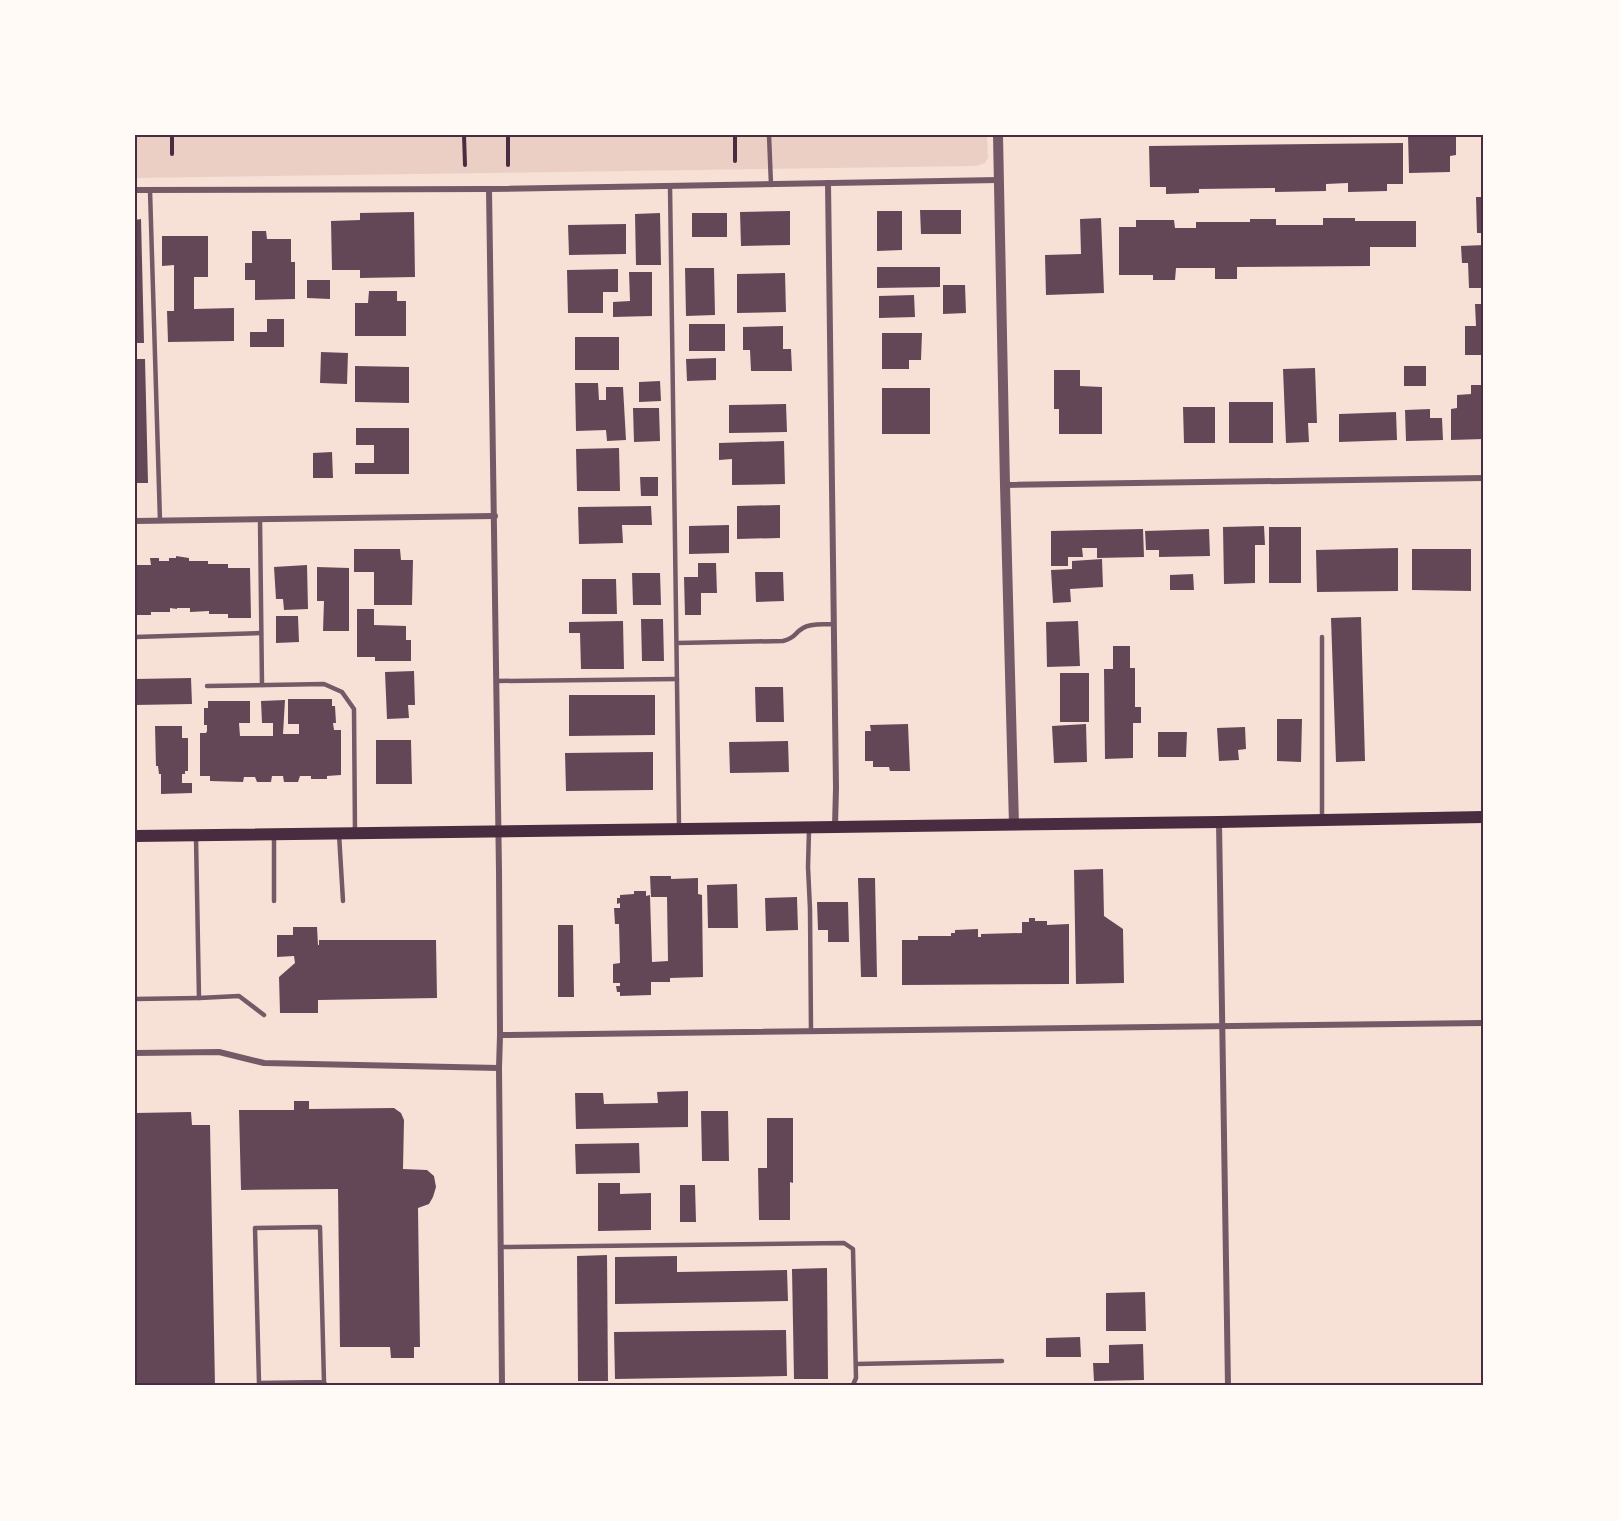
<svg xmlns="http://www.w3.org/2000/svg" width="1619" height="1521" viewBox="0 0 1619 1521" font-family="Cabin,sans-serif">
<rect width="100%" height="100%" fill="#f7e1d7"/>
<polygon fill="#ebcfc5" points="135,135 987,135 988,158 985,163 977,166 135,178"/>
<g fill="#644757">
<polygon points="1408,135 1456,135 1456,155 1450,156 1450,172 1409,173"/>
<polygon points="1403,143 1403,184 1387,184 1387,191 1348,192 1348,183 1326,184 1326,191 1275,192 1275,188 1199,189 1199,193 1166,194 1166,187 1150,187 1149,146"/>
<polygon points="1476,197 1484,197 1484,233 1477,233"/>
<polygon points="920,210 961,210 961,234 921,234"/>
<polygon points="790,211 790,245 741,246 740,212"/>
<polygon points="877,211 902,211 902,250 877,251"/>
<polygon points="414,212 415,277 360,278 360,270 332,270 331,221 360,220 360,213"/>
<polygon points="660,213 661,265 636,265 635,214"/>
<rect x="692" y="213" width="35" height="24"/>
<polygon points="1101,218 1104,293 1046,295 1045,255 1081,254 1080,219"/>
<polygon points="1323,218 1355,218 1355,221 1416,221 1416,247 1370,247 1370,266 1237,267 1237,279 1215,279 1215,268 1176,268 1175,280 1153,280 1153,275 1119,275 1119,227 1136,227 1136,220 1174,220 1175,228 1196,228 1196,222 1250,222 1250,219 1276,219 1276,225 1323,225"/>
<polygon points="141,219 144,343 135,343 135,220"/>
<polygon points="626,224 626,254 569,255 568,225"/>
<polygon points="252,231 266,231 267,239 291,239 291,262 295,262 295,299 255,300 255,280 245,280 245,263 252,263"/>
<polygon points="162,236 208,236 208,277 194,277 194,309 234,308 234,341 168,342 167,311 174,311 174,265 162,266"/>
<polygon points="1484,245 1484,288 1469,288 1468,263 1462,263 1461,246"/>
<polygon points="877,267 940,267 940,287 877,288"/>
<polygon points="685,268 714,268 715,315 686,316"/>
<polygon points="618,269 618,292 603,292 603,313 568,313 567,270"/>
<polygon points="629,272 652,272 652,316 613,317 613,302 630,301"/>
<polygon points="785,273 786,312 737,313 737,274"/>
<polygon points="307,280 330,280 330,299 307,298"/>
<polygon points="943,285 965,285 966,313 943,314"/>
<polygon points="369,291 397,291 397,301 406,301 406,336 355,336 355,303 368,303"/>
<polygon points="914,295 915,317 879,318 879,296"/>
<polygon points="1475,304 1484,304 1484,355 1465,355 1465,326 1476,326"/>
<polygon points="267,319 284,319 284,347 250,347 250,332 267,332"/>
<rect x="689" y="324" width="36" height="27"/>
<polygon points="783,326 783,349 791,349 792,371 751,371 750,350 743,350 743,327"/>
<polygon points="882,333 922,333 921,360 909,360 909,369 882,369"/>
<rect x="575" y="337" width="44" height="33"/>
<polygon points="321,352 348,353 347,384 320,383"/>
<polygon points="716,358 716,380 687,381 686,359"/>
<polygon points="135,359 145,359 148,483 135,483"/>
<polygon points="355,366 409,367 409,403 355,402"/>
<rect x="1404" y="366" width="22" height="20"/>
<polygon points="1315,368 1317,423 1308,423 1309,442 1286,443 1283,369"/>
<polygon points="1054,370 1080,370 1080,386 1102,387 1102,434 1059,434 1059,409 1054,409"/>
<polygon points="660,381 661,401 639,402 639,382"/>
<polygon points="575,383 598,383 599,400 606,400 606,387 623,387 626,440 607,441 606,430 576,431"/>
<polygon points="1471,385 1484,385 1484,439 1451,440 1451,409 1457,408 1457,395 1471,394"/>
<rect x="882" y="388" width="48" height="46"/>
<rect x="1229" y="402" width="44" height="41"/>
<polygon points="786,404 787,432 729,433 729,405"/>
<polygon points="1183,407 1215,407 1215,443 1184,443"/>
<polygon points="633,408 659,408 660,441 634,442"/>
<polygon points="1430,409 1430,418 1442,418 1443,440 1406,441 1405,410"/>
<polygon points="1396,412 1397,440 1339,442 1339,414"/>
<polygon points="356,428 409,428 409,474 355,474 355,463 374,463 374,445 356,445"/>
<polygon points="784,441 785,484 732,485 732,459 719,460 719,443"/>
<polygon points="619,448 620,491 577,491 576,449"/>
<polygon points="332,452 333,478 313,478 313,453"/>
<polygon points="640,477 658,477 658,496 641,496"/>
<polygon points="780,505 780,538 737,539 737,506"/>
<polygon points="651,506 652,525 622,525 623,543 579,544 578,507"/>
<polygon points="729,525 729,553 689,554 689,526"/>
<polygon points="1264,526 1265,545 1255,545 1255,583 1224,584 1223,527"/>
<rect x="1269" y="527" width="32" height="56"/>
<polygon points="1143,529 1144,557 1097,558 1097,548 1082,548 1083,557 1068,557 1068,566 1051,566 1051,531"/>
<polygon points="1209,529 1210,556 1159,557 1159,550 1146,550 1145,531"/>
<polygon points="1398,548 1398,591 1317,592 1316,550"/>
<polygon points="354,549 400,549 401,560 413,560 412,605 374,605 374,572 354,572"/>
<polygon points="1412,549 1471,549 1471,591 1412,590"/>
<polygon points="176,556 189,558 189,561 208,561 208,564 228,564 228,568 250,568 251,618 228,618 228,614 209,614 209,611 190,612 190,608 177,608 177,609 170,608 170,612 151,612 151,615 135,615 135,565 151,565 150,558 159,558 159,561 169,561 169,558 176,558"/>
<polygon points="1102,559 1103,587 1070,589 1071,602 1053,603 1051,570 1072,569 1072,561"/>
<polygon points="698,563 716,563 717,593 701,593 701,615 685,615 684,577 698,577"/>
<polygon points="307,565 308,609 284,610 283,599 276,599 274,567"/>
<polygon points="317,567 349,568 349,631 323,631 324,601 317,601"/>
<polygon points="755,572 783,572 784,601 756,602"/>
<polygon points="632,573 660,573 661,605 633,605"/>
<polygon points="1193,574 1194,590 1170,590 1170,575"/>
<polygon points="582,579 616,579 617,614 582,614"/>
<polygon points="357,609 374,609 374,625 406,626 406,640 411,640 411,661 375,661 375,657 357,657"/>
<polygon points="276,616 298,616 299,642 276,643"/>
<polygon points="1361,617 1365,761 1336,762 1331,618"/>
<polygon points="641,619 663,619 664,661 642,661"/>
<polygon points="623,621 624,669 581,669 580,633 569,633 569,622"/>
<polygon points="1078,621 1080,666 1047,667 1046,622"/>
<polygon points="1113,646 1130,646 1130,668 1135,668 1135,707 1141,707 1141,723 1133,723 1133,758 1105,759 1104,669 1113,669"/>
<polygon points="414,671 415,705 408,705 409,718 387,719 385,672"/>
<rect x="1060" y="673" width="29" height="49"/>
<polygon points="191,678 192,704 135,705 135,679"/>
<polygon points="755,687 783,687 784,722 756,722"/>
<polygon points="569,695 655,695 655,735 569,736"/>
<polygon points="288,699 332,699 332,706 335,706 336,723 333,723 334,730 341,730 341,775 327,776 327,779 311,779 311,776 300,776 298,782 284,782 283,776 272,776 271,782 257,782 255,777 244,777 243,782 210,781 210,776 200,776 200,733 206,733 207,731 207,725 204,725 204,708 208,708 208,701 250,701 250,723 239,723 240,736 273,736 273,723 262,723 261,701 285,700 283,734 299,734 299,724 288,724"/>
<polygon points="1277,719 1302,719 1301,762 1277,761"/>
<polygon points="908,724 910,771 890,771 889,767 873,767 873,761 865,761 865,731 871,731 870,725"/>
<polygon points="1086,724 1087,762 1054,763 1052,726"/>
<polygon points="155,726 182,726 182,738 188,738 188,771 185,771 185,774 182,774 182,783 192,783 192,793 161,794 161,774 159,774 158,766 156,766"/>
<polygon points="1245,727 1246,749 1238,750 1239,760 1219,761 1217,728"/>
<polygon points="1158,732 1187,732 1186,757 1158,757"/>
<polygon points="376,740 411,740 412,784 376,784"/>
<polygon points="788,741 789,772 730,773 729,742"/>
<polygon points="653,752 653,790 566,791 565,753"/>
<polygon points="1103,869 1104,916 1123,929 1124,983 1076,984 1074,870"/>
<polygon points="650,876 671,876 671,879 698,878 698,894 702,895 703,977 670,978 670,982 651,982 651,995 620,996 620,992 617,992 616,986 620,986 620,983 613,983 613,964 620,963 619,924 615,924 614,908 620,908 620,903 617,904 617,898 620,898 620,895 634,894 634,891 646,891 646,896 650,895 652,962 668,961 667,897 651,897"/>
<polygon points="858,878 875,878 877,977 861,977"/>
<polygon points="737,884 738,928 708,928 707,885"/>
<polygon points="797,897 798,930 766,931 765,898"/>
<polygon points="817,902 848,902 849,942 828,942 828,930 818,930"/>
<polygon points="1029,918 1035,918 1035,921 1047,921 1047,925 1069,924 1069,984 902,985 902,940 918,940 918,936 951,936 951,933 955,933 955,930 978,929 978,937 981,937 981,934 1022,933 1022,922 1029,922"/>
<polygon points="558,925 573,925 574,997 558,997"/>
<polygon points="293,927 317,927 318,945 319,945 319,940 436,940 437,998 318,1000 318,1013 280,1013 279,977 295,963 294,956 277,957 277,935 293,935"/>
<polygon points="688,1091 688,1127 576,1129 575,1093 603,1093 604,1104 658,1103 657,1092"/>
<polygon points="294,1101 309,1101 309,1109 394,1108 401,1113 404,1120 403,1169 427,1170 434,1176 436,1187 433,1197 429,1204 418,1208 420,1347 414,1347 414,1358 391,1358 390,1347 340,1347 338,1189 241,1190 239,1110 294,1110"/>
<polygon points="701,1111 728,1111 729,1161 702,1161"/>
<polygon points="191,1112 192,1125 210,1125 215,1386 135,1386 135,1113"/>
<polygon points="767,1118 793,1118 793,1183 790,1182 790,1220 759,1220 758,1168 767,1168"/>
<polygon points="639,1143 640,1173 576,1174 575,1144"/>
<polygon points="598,1183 620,1183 620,1194 651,1193 651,1230 598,1231"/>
<polygon points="680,1185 695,1185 696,1222 680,1222"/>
<polygon points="607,1255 608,1381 578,1381 577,1256"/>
<polygon points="677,1256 677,1272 787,1270 788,1301 615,1304 615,1257"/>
<polygon points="827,1268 828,1379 794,1379 792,1269"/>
<polygon points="1145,1292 1146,1331 1106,1331 1106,1293"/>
<polygon points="786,1330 787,1376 615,1379 614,1332"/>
<polygon points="1080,1337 1081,1357 1046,1357 1046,1338"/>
<polygon points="1143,1344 1144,1380 1094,1381 1093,1363 1109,1363 1109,1345"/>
</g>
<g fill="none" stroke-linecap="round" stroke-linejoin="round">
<g stroke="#4a2c40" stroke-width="4">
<polyline points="172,135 172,154"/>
<polyline points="280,135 318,135"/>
<polyline points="464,135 465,165"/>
<polyline points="508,135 508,165"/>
<polyline points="735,135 735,161"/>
</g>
<g stroke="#755966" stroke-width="4.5">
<polyline points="769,135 771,185"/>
<polyline points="670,186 679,826"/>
<polyline points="150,190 160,521"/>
<polyline points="260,520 262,685"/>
<polyline points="135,637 261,633"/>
<path d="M677 643 783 641C797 637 793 634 803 628 811 623 823 625 833 624"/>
<polyline points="497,681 677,679"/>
<polyline points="207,686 324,684 342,692 354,709 355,833"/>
<polyline points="1322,818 1322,637"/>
<polyline points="809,830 808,867 810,909 811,1031"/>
<polyline points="274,834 274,901"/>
<polyline points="339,834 343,901"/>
<polyline points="196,838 199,998 239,996 264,1015"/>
<polyline points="135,999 199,998"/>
<polyline points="501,1247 844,1243 853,1249 856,1378 853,1385 812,1386"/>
<polyline points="856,1364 1002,1361"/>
<polyline points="324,1382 259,1383 255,1228 320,1227 324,1382 326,1386"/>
</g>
<g stroke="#755966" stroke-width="6">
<polyline points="828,183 836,788 835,826"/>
<polyline points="489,189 499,871 500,1035 499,1068 502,1386"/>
<polyline points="135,190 489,189 998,180"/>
<polyline points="1005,485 1484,478"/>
<polyline points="135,521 495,516"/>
<polyline points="1219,822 1228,1386"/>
<polyline points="500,1035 1484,1023"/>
<polyline points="135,1053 219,1052 264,1063 499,1068"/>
</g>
<polyline stroke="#755966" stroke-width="10" points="998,135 1005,485 1014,825"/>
<polyline stroke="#4a2c40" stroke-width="12" points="135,836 1219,822 1484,817"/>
</g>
<rect width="1619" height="1521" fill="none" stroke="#fffaf5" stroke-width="273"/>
<rect x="136" y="136" width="1346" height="1248" fill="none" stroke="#4a2c40" stroke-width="2"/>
</svg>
